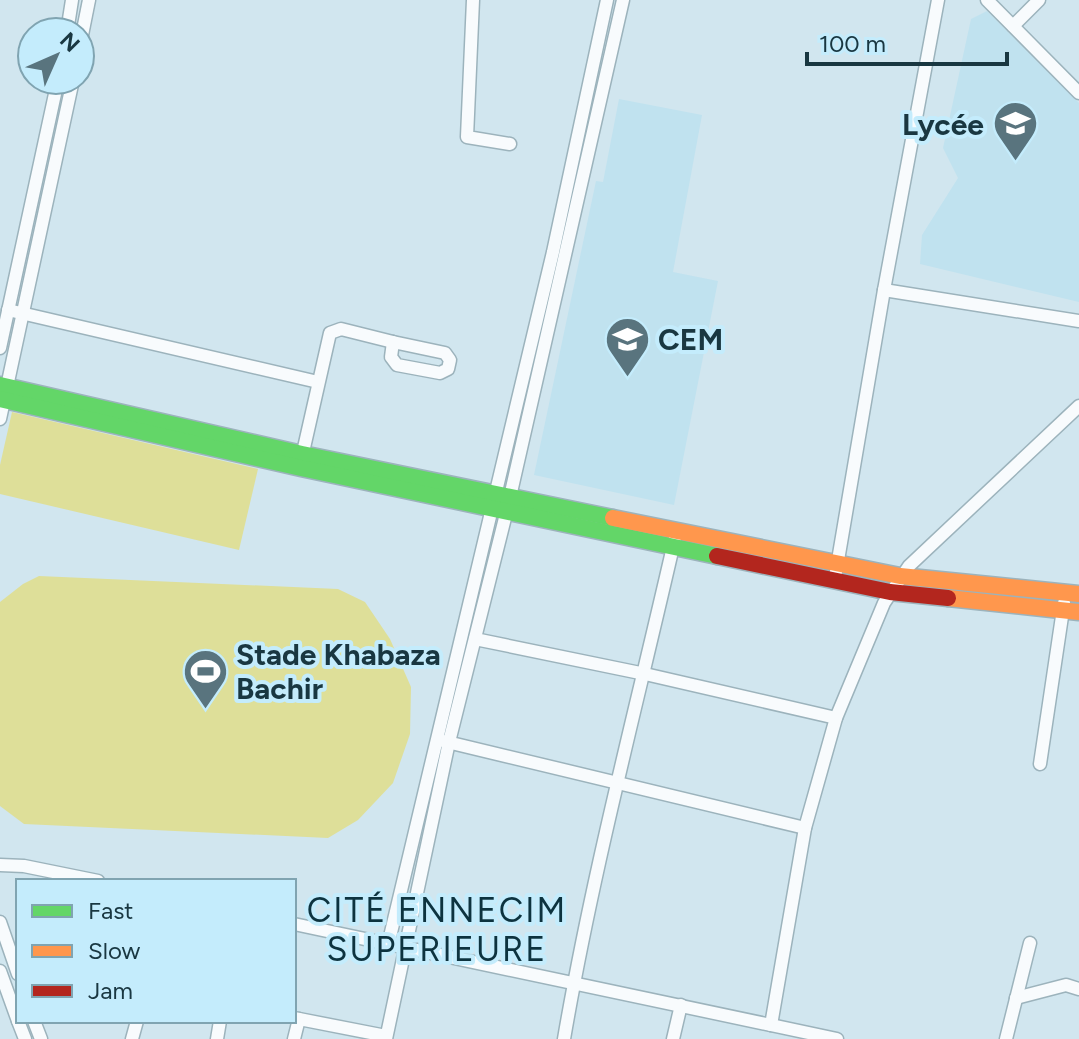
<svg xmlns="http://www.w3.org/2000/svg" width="1079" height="1039" viewBox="0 0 1079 1039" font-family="Figtree,sans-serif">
<rect width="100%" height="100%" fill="#d1e6ef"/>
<g fill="#c0e2ef">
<polygon points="987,11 1079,103 1079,302 920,264 922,235 958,178 943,148 971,19"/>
<polygon points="619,99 702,115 673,272 718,281 674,505 534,475 596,181 603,182"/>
</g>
<g fill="#dedf99">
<polygon points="12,412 258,469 239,550 0,494 0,465"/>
<polygon points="39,576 338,589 365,602 390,639 411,687 410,734 393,783 358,820 328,838 24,824 0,806 0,602 23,584"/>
</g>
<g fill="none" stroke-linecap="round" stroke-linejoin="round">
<defs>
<g id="street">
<polyline points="473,0 467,137 510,144"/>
<polyline points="987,0 1079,93"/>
<polyline points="1013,26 1039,0"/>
<polyline points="67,32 72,0"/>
<polyline points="80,45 89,0"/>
<polyline points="884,290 1079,321"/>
<polyline points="8,310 318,382"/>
<polygon points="393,342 445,353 450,360 448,369 440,373 397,365 391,357"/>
<polyline points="0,348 58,80"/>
<polyline points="0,419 73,80"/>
<polyline points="301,461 330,333 341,329 393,342"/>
<polyline points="836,572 884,290 938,0"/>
<polyline points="475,639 645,674 836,718"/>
<polyline points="443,741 805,828"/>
<polyline points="1040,764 1064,603"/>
<polyline points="0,865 24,866 98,881"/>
<polyline points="0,922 18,974"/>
<polyline points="294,924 837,1039"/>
<polyline points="388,945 553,252 607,0"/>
<polyline points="0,971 18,1021"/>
<polyline points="1016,998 1066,985 1079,989"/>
<polyline points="294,1018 386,1036"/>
<polyline points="18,1021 25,1039"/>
<polyline points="34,1021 41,1039"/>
<polyline points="771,1025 805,828 836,718 884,603 909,566 1079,406"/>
<polyline points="132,1039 137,1021"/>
<polyline points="217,1039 220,1021"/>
<polyline points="294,1039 299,1019"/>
<polyline points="386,1039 449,742 507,510 623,0"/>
<path d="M564 1039C593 870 637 705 675 538"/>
<polyline points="673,1039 681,1005"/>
<polyline points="1006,1039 1030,943"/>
</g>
<g id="fast">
<polyline points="0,385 302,454 613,518"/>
<polyline points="0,399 301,468 717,556"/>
</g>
<g id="slow">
<polyline points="613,518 900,576 1079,594"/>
<polyline points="948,598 1079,612"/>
</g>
<polyline id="jam" points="717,556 890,592 948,598"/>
</defs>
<use href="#street" stroke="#9cb3bc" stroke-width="15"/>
<use href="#fast" stroke="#9cb3bc" stroke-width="19"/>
<use href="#slow" stroke="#9cb3bc" stroke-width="19"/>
<use href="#jam" stroke="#9cb3bc" stroke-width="19"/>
<use href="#street" stroke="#f8fbfd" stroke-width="12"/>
<use href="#fast" stroke="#63d668" stroke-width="16"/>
<use href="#slow" stroke="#ff974d" stroke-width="16"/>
<use href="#jam" stroke="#b3261e" stroke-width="16"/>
</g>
<defs>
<symbol id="school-pin" viewBox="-11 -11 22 30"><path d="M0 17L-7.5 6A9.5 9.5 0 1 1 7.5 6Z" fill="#59747e" stroke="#c4ecfc"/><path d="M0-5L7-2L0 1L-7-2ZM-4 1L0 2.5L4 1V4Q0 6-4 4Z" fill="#fff"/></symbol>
<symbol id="stadium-pin" viewBox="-11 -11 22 30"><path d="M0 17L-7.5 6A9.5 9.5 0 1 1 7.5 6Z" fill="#59747e" stroke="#c4ecfc"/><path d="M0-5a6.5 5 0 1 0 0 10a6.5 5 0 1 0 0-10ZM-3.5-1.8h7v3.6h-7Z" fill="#fff"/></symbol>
</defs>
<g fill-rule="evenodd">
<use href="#school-pin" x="990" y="98" width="51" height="69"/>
<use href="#school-pin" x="602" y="314" width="51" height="69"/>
<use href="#stadium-pin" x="180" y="646" width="51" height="69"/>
</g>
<g text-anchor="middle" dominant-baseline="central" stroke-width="8" stroke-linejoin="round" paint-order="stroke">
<g font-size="30" font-weight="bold" fill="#193741" stroke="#c4ecfc" text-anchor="start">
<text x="984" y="124" text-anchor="end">Lycée</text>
<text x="658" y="339">CEM</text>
<text x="236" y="654">Stade Khabaza<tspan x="236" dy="34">Bachir</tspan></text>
</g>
<g font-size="34" letter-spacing="2" fill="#0d333f" stroke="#c4ecfc">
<text x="437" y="910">CITÉ ENNECIM<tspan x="437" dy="39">SUPERIEURE</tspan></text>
</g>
</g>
<rect x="16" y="879" width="280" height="144" fill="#c4ecfc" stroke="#80a4b1" stroke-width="2"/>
<rect x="32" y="905" width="40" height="12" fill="#63d668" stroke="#80a4b1" stroke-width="2"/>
<text x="88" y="919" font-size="24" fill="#193741">Fast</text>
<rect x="32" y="945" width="40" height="12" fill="#ff974d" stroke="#80a4b1" stroke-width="2"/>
<text x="88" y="959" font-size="24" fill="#193741">Slow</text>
<rect x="32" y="985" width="40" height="12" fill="#b3261e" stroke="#80a4b1" stroke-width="2"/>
<text x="88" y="999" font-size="24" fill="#193741">Jam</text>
<g transform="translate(56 56) rotate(45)"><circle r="38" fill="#c4ecfc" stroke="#80a4b1" stroke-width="2"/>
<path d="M0-6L14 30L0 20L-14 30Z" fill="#59747e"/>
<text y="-12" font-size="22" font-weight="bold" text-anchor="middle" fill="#193741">N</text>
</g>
<path d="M807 52v12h200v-12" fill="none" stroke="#193741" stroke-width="4"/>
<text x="819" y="52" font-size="24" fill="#193741" stroke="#c4ecfc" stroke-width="6" paint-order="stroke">100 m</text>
</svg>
